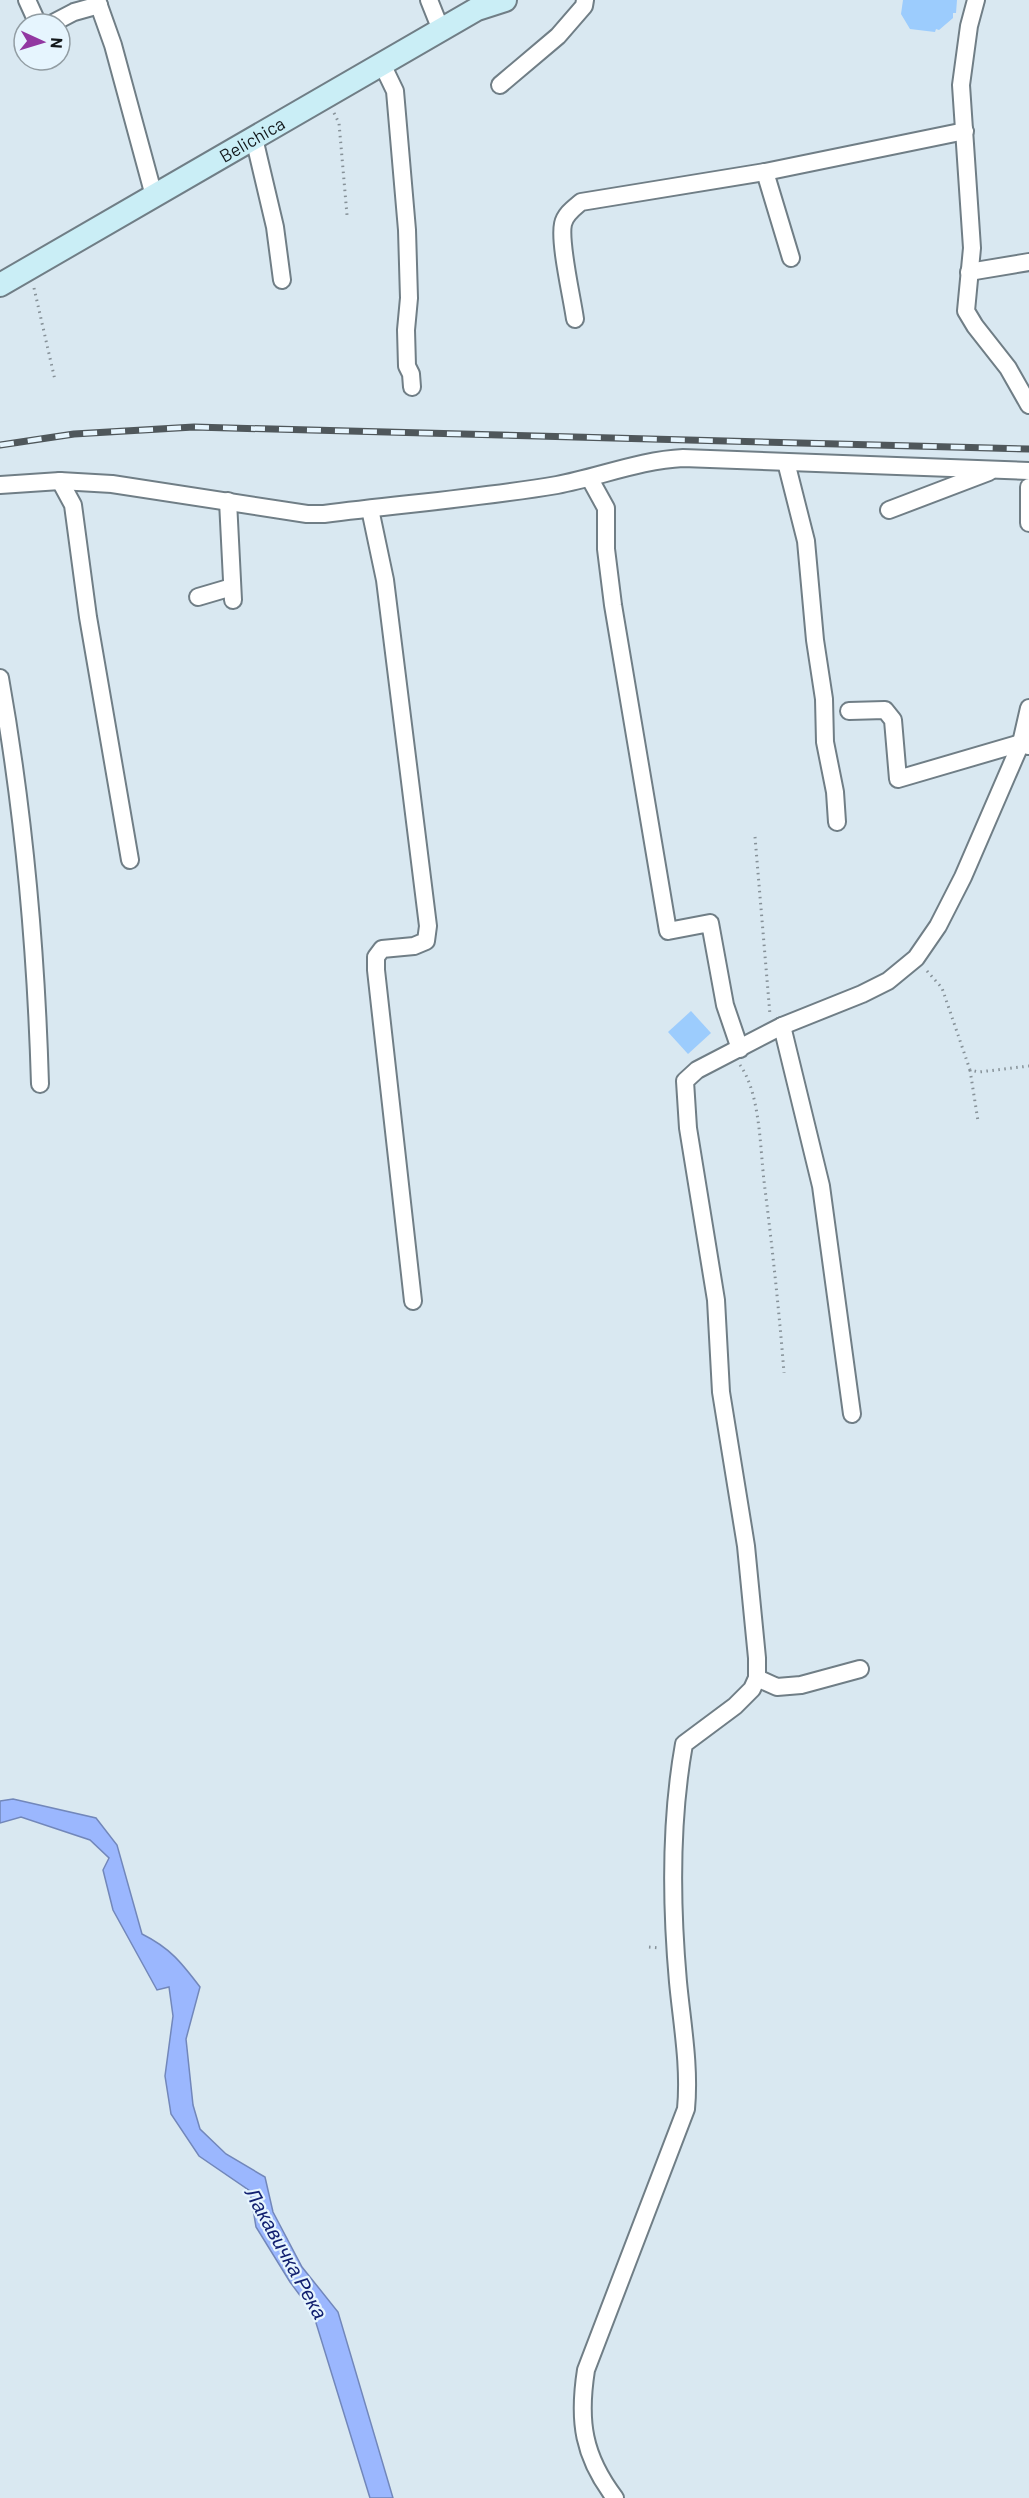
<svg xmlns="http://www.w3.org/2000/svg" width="1029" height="2498" viewBox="0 0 1029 2498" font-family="Barlow,sans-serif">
<rect width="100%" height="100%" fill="#d9e8f1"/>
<path fill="#9bb7fe" stroke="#7287ba" stroke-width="1.5" d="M13 1799 96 1818 117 1845 142 1934C170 1948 181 1962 200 1987L186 2039 193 2105 200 2129 226 2154 265 2177 273 2212 302 2267 338 2312 393 2498H370L313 2313 290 2282 256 2227 250 2191 199 2156 171 2114 165 2076 173 2016 169 1987 157 1990 113 1910 103 1870 109 1858 90 1840 21 1817 0 1823V1801Z"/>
<g fill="#9cccfd">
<polygon points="903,0 957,0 956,13 953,13 953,18 939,30 936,29 935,32 910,29 901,14"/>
<polygon points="691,1011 711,1033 688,1054 668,1032"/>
</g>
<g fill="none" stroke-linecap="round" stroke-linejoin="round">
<defs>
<g id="street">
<polyline points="27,0 37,22 43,24"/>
<polyline points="97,0 113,45 154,196"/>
<polyline points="429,0 441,30"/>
<polyline points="976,0 969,26 961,85 972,248 966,311 975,326 1008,368 1029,405"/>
<polyline points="51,24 74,12 99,5"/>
<polyline points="382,64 395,91 407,230 409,298 406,330 407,366 411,374 412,387"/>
<polyline points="500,85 558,36 584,6 585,0"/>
<polyline points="254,138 275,227 282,280"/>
<polyline points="765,172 791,258"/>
<polyline points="969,272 1029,262"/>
<path d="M575 319C572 297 559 243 563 224 565 214 574 208 581 202L765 172 965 131"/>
<polyline points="786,462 806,541 815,640 824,699 825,742 835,792 837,822"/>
<polyline points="590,479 606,508 606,549 613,605 668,931 710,923 725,1005 740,1049"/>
<polyline points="60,481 73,505 88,617 130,860"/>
<path d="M0 485 60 481 112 484 307 514H324C401 504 480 498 557 485 599 477 641 460 683 458L1029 471"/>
<polyline points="1029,487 1029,523"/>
<polyline points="228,501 233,600"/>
<polyline points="370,509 385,580 428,926 426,941 414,946 382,949 376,957 376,970 413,1301"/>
<polyline points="889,510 989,472"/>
<polyline points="198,597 232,587"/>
<path d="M0 678C24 813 36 947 40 1084"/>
<polyline points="849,711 885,710 893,720 898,779 1021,743 1028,746"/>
<polyline points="782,1026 821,1186 852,1414"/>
<polyline points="757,1678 777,1687 801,1685 860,1669"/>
<path d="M615 2498C583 2456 578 2421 586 2370L686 2109C690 2066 682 2024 678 1982 671 1903 670 1822 684 1744L735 1706 752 1689 757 1678V1658L746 1546 721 1392 716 1300 688 1128 685 1081 697 1070 782 1026 862 994 888 981 916 958 938 926 963 877 1021 743 1029 708"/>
</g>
<g id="secondary">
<path id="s1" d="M0 285 477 9 505 0"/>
</g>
</defs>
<use href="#street" stroke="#707e86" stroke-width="20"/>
<use href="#secondary" stroke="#707e86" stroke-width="26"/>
<g stroke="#869198" stroke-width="3" stroke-dasharray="1.5 4.5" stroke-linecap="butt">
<polyline points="334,113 339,123 347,215"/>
<polyline points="34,288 55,380"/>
<polyline points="755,837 770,1015"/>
<polyline points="927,971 942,988 970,1070 979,1072 1029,1066"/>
<path d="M740 1065C760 1093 760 1146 764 1181 772 1245 779 1309 784 1373"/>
<polyline points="970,1070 978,1121"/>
<polyline points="649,1947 659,1948"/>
</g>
<use href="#street" stroke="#fff" stroke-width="16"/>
<use href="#secondary" stroke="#caeef6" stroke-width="22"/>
<defs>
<polyline id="rail" points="0,445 74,434 194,427 1029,449"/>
</defs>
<use href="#rail" stroke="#4f575b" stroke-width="7"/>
<use href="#rail" stroke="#e6f5fe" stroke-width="4.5" stroke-dasharray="14" stroke-linecap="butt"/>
</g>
<g text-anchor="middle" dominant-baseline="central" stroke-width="4.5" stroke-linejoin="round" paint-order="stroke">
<g font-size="18" fill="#13181b" stroke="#e6f5fe">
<text stroke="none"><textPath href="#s1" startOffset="291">Belichica</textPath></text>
</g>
<g font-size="20" font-style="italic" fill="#112070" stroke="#e6f5fe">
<text transform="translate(287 2253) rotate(61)">Лакавичка Река</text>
</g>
</g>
<g transform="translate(42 42) rotate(94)"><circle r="28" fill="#e6f5fe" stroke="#929da3" stroke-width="1.5"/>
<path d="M0-4.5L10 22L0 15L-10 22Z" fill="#9237a1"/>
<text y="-9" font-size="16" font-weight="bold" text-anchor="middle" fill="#13181b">N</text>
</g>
</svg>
